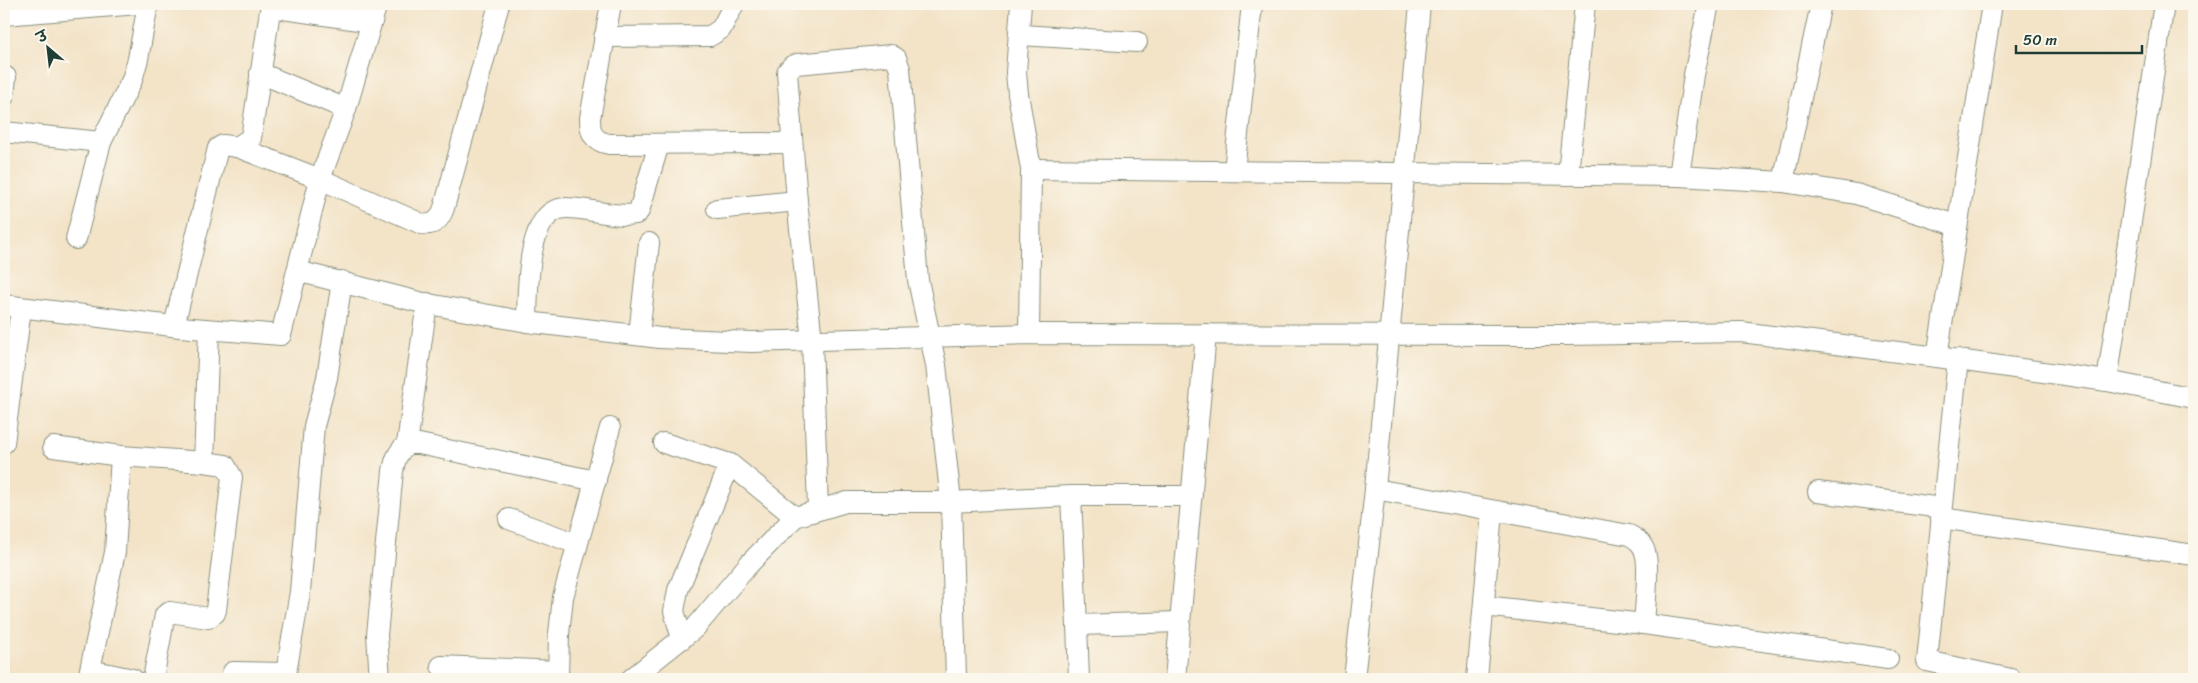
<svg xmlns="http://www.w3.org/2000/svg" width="2198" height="683" viewBox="0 0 2198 683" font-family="Sriracha,'Playpen Sans Deva',sans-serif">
<rect width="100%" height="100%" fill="#fbf7ec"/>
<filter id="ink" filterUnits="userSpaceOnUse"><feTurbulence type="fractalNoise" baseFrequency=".02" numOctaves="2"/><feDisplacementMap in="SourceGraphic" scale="10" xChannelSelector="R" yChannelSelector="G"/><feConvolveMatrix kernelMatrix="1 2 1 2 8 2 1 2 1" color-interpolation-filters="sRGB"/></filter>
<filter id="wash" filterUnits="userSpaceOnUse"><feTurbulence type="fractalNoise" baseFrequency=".0096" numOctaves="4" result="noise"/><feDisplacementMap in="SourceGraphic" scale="20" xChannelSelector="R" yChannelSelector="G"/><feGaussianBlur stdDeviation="1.12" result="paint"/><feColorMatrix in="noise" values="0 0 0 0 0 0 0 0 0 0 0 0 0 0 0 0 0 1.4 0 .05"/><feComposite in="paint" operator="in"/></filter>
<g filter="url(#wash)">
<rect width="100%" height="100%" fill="#f3e3c7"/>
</g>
<g filter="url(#ink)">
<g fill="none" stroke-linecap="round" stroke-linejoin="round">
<defs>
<g id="street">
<path d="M611 4 590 118C590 133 593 141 609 144L791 143"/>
<polyline points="1021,4 1016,72 1018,94 1031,169 1029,334"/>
<polyline points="270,7 372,22"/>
<polyline points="4,15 138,4"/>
<polyline points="1020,35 1137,42"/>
<polyline points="604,37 710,36 721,29 734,4"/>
<polyline points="260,73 346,109"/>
<polyline points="4,96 6,77"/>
<polyline points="4,132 101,142 132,80 138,59 148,4"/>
<path d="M237 147 320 179 422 224C435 226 440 219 444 208L499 4"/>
<polyline points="1031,169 1679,176 1783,182 1856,194 1956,225"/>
<polyline points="1234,171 1252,4"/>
<polyline points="1568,175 1585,4"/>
<polyline points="1679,176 1694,75 1709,4"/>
<polyline points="1783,182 1821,4"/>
<polyline points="717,209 797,201"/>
<polyline points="76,239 101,142"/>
<polyline points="297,271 423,303 527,322 660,338 751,342 1029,334 1569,335 1741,332 1937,357 2107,381 2194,398"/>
<polyline points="4,305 180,327 281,335 320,179 346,109 377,4"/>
<path d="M527 322C528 294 525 207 567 208 589 208 614 218 636 214L639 211 659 144"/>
<polyline points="174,326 218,148 223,145 237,147 251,138 271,4"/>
<polyline points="639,335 649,243"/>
<polyline points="1937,357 1992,4"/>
<polyline points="1958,359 1927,661 2011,679"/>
<polyline points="2107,381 2164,4"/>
<polyline points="4,443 21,308"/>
<polyline points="664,443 730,464 795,517"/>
<polyline points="407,444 427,303"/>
<polyline points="53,447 121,456"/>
<path d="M1375 489 1629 535C1637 539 1642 543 1645 552 1650 567 1645 606 1644 624L1484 606"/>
<polyline points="1818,492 1942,508"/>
<polyline points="1941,518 2194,555"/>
<polyline points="509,519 577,544"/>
<polyline points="1644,624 1888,659"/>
<polyline points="1077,625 1071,496 1192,496"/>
<polyline points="682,639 674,611 678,590 730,464"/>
<polyline points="441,666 558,671"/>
<polyline points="90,670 133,679"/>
<polyline points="88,679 115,552 121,456 204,462 209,330"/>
<polyline points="153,679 165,615 170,612 208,618 215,613 216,610 232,477 225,465 204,462"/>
<polyline points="230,679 233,672 286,673 300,592 314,426 327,378 342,281"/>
<path d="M380 679 377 635 393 471C395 459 398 452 407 444H419L596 481"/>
<polyline points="558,679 559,634 563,597 610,428"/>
<polyline points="631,679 695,628 749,564 795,517 846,502 951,502 936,365 918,280 900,69 896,58 891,55 797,64 792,66 787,72 797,201 812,341 818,509"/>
<polyline points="956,679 951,502 1071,496"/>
<polyline points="1079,679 1077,625 1180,622"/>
<polyline points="1175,679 1206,334"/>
<polyline points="1354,679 1375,489 1420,4"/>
<polyline points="1477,679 1492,512"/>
</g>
</defs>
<use href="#street" stroke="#89907e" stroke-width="22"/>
<use href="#street" stroke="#fff" stroke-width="20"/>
</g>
</g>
<rect width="2198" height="683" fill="none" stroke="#fbf7ec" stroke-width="20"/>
<g transform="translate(48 48) rotate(332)" stroke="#fbf7ec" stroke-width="4" paint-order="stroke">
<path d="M0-4L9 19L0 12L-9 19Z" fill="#1f3d34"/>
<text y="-8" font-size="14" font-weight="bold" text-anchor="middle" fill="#1f3d34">उ</text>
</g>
<path d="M2016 45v8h126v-8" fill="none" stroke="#1f3d34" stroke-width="2.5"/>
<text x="2023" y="45" font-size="15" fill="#1f3d34" stroke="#fbf7ec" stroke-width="4" paint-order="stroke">50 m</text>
</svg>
